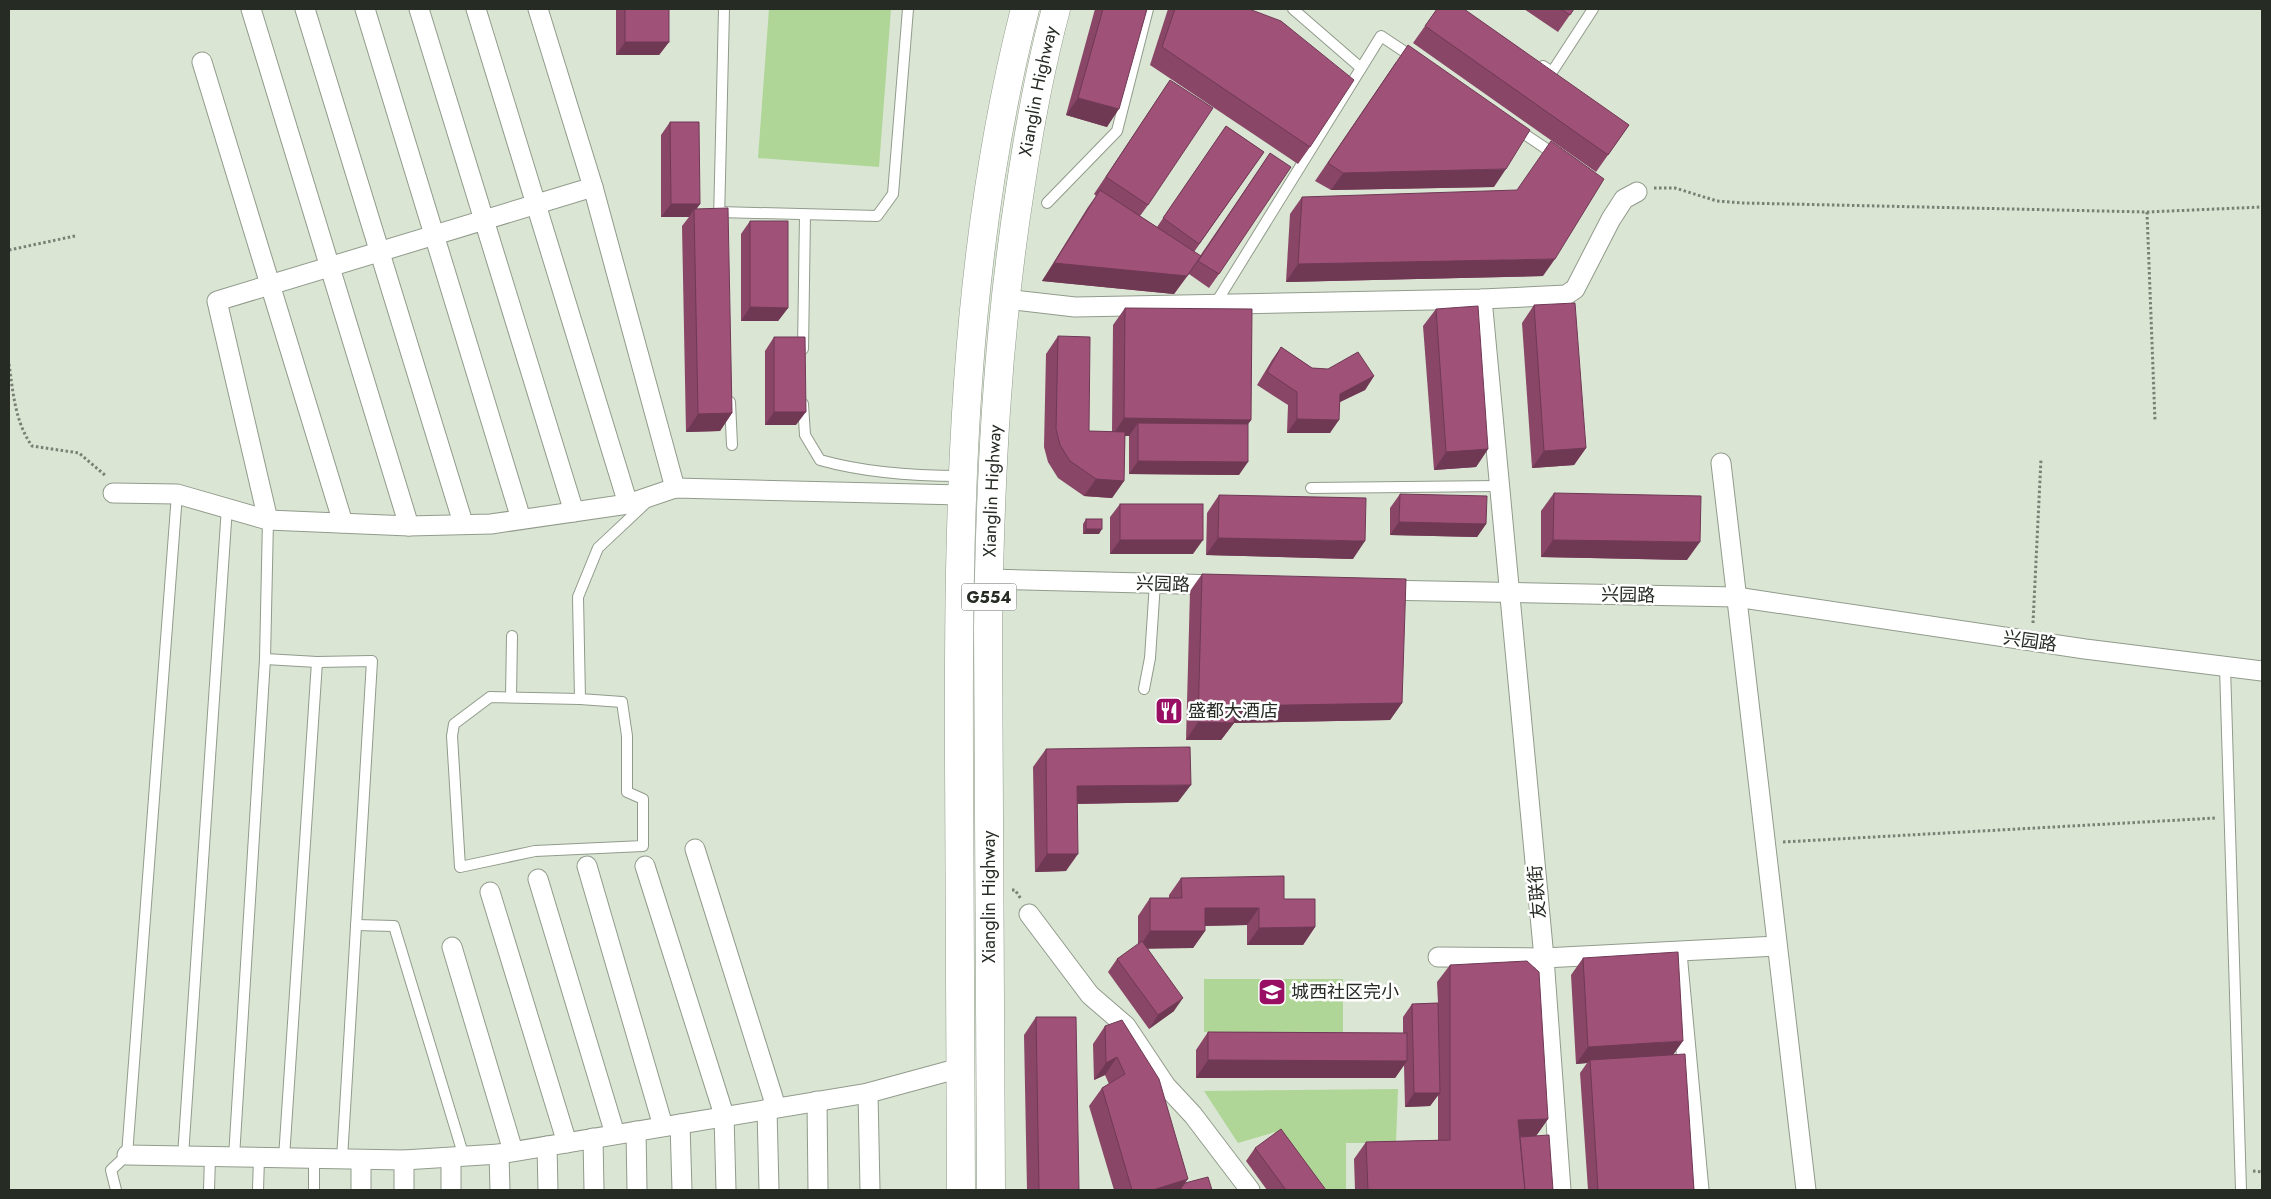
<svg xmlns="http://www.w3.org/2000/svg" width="2271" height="1199" viewBox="0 0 2271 1199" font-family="Jost,'Noto Sans SC',sans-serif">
<rect width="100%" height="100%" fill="#dae5d4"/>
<g fill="#afd696">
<polygon points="769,9 891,9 879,167 758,158"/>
<rect x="1204" y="979" width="139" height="53"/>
<polygon points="1398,1089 1396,1143 1346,1143 1346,1190 1319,1190 1275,1132 1238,1143 1204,1091"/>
</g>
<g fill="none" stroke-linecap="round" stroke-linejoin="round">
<defs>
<g id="service">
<polyline points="1293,9 1361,68"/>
<polyline points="1543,66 1552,72 1593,9"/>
<polyline points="1517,129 1557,156"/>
<polyline points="1047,203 1117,131 1148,9"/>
<polyline points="719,212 877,216 893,194 908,9"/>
<polyline points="719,220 724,9"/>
<polyline points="1214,306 1381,36 1414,58"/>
<polyline points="803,349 805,215"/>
<polyline points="730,402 732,445"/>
<path d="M803 404 805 435 820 460C866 473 913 476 961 476"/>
<polyline points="1311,488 1499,486"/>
<polyline points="265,659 317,662 372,661 342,1159"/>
<polyline points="2225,667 2241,1190"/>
<polyline points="1144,689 1150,658 1155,583"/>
<polyline points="511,697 512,636"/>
<polyline points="580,699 622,702 627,736 627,792 643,799 643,846 535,851 460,867 452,736 454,724 490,697 580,699 578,597 598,548 648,501"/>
<polyline points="356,925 394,926 464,1157"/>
<polyline points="183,1156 227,507"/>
<polyline points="234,1157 265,659 268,520"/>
<polyline points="284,1158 317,662"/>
<polyline points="116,1190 111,1170 127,1155 177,494"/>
<polyline points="209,1190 210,1157"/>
<polyline points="258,1190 259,1157"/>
<polyline points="314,1190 314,1158"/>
</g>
<g id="minor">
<polyline points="251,9 409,526"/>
<polyline points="305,9 463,523"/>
<polyline points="365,9 521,519"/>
<polyline points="419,9 574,512"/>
<polyline points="476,9 628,504"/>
<polyline points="538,9 593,187 675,488"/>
<polyline points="202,62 343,523"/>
<polyline points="1005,299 1075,307 1482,299 1566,295 1575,289 1611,219 1624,199 1637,192"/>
<polyline points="1482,299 1544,958 1561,1190"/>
<polyline points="1721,463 1806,1190"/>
<polyline points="113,493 177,494 268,520 409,526 491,524 628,504 675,488 961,495"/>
<polyline points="268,520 217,301 593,187"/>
<polyline points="989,579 1220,585"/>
<polyline points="1380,590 1736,597 2085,649 2262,671"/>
<polyline points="695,849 776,1107"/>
<polyline points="587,866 663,1126"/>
<polyline points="645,866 724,1115 726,1190"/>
<polyline points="538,879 615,1134"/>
<polyline points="490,892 567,1143"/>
<polyline points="1029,914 1090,995 1126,1026 1166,1086 1193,1115 1250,1190"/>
<polyline points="452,947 513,1151"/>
<polyline points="1677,953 1699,1190"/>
<polyline points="1438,957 1544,958 1777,946"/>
<polyline points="868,1093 870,1190"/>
<polyline points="817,1101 818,1190"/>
<polyline points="767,1109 769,1190"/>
<polyline points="680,1124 682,1190"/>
<polyline points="636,1131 637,1190"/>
<polyline points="593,1138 594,1190"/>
<polyline points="547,1146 548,1190"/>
<polyline points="499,1154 500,1190"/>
<polyline points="127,1155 404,1160 499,1154 868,1093 960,1068"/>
<polyline points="451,1158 451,1190"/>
<polyline points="404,1160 404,1190"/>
<polyline points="361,1190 361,1160"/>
</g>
<g id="trunk">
<path d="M961 1190C959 1047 959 904 959 761 958 508 962 255 1025 9"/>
<path id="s1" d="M991 1190 988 628C990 481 997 336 1020 190 1029 129 1040 68 1056 9"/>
</g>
</defs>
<use href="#service" stroke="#919b8b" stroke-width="12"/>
<use href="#minor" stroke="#919b8b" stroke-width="21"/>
<use href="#trunk" stroke="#919b8b" stroke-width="29"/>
<g stroke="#798175" stroke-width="3" stroke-dasharray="2.5 2.5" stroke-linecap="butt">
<polyline points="1654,188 1675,188 1717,201 1743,203 2147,212 2262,207"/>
<polyline points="2147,212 2155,421"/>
<polyline points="9,250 75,236"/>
<path d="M9 364C13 392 15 422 32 446L79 453 106 476"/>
<polyline points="2033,623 2041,459"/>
<polyline points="1783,842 2216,818"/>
<polyline points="1012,890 1015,890 1021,899"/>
<polyline points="2253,1171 2262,1172"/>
</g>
<use href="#service" stroke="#fff" stroke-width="10"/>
<use href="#minor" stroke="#fff" stroke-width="19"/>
<use href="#trunk" stroke="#fff" stroke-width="28"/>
</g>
<g fill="#894667">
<polygon points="616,9 669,9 669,42 659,55 616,55"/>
<polygon points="1095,9 1147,9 1107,127 1066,115"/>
<polygon points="1168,9 1249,9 1310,147 1298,164 1150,65"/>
<polygon points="1437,9 1629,125 1596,172 1413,43"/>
<polygon points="1524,9 1574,9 1558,32"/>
<polygon points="1396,62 1494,187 1331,190 1315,181"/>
<polygon points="1170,80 1148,205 1140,216 1157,227 1226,126 1264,152 1194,252 1200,256 1270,153 1219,274 1209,288 1189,274 1174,294 1042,281 1088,207 1096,196 1094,194"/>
<polygon points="670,122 700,204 696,209 732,413 720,431 686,432 682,226 689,217 661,217 661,135"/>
<polygon points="1302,197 1543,276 1286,282 1290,214"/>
<polygon points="750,221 788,308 778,321 741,321 741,234"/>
<polygon points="1534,305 1586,448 1574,465 1532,468 1522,323"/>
<polygon points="1125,308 1251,420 1248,424 1239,475 1129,474 1129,436 1125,436 1124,481 1112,498 1084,496 1058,478 1048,462 1044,447 1046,354 1058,336 1089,431 1112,432 1113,325"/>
<polygon points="1436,309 1488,449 1476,467 1434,470 1423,326"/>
<polygon points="774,337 796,425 765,425 765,351"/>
<polygon points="1281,347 1312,368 1374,376 1365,390 1339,402 1330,433 1287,433 1288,405 1257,385 1272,360"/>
<polygon points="1554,493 1687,560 1541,557 1541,511"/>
<polygon points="1400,494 1486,524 1477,537 1390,535 1390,508"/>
<polygon points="1219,495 1353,559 1206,555 1207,513"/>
<polygon points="1120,504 1193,554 1110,554 1110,517"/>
<polygon points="1086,519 1099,534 1083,534 1083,524"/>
<polygon points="1202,574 1402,703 1390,720 1234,723 1221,740 1186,740 1190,591"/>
<polygon points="1046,749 1178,802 1077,804 1066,871 1035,872 1033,767"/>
<polygon points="1181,878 1284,899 1315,927 1303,945 1247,945 1247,925 1205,926 1205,931 1193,948 1148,948 1174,1011 1149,1029 1108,972 1117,959 1138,945 1138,916 1150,898 1169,898 1169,895"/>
<polygon points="1583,958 1673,1055 1694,1190 1588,1190 1580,1073 1587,1063 1576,1064 1571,975"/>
<polygon points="1450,965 1548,1119 1536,1136 1553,1190 1355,1190 1354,1159 1366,1142 1438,1140 1438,1095 1430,1106 1405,1107 1404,1065 1395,1078 1196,1078 1196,1050 1208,1032 1403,1033 1403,1017 1412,1004 1438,1003 1437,982"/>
<polygon points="1036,1017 1079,1190 1027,1190 1024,1035"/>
<polygon points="1105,1026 1185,1183 1212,1190 1114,1190 1089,1106 1102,1088 1109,1084 1105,1075 1094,1080 1093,1044"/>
<polygon points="1255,1148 1326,1190 1267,1190 1246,1161"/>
</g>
<g fill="#6f3954">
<polygon points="625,42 669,42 659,55 616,55"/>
<polygon points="1078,98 1119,109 1107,127 1066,115"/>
<polygon points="1506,169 1494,187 1331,190 1343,173"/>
<polygon points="671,204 700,204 695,211 694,209 689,217 661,217"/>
<polygon points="1201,256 1174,294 1042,281 1054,263"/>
<polygon points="1555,259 1543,276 1286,282 1298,264"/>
<polygon points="750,307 788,308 778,321 741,321"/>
<polygon points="1374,376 1365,390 1330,407 1340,394"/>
<polygon points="774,412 806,412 796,425 765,425"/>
<polygon points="732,413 720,431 686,432 698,414"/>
<polygon points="1124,418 1251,420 1239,437 1138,423 1129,436 1112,436"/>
<polygon points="1297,419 1339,420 1330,433 1287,433"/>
<polygon points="1586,448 1574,465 1532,468 1544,451"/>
<polygon points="1488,449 1476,467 1434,470 1446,452"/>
<polygon points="1138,461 1248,462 1239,475 1129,474"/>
<polygon points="1096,479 1124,481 1112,498 1084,496"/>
<polygon points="1399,522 1486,524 1477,537 1390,535"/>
<polygon points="1086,529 1102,529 1099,534 1083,534"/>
<polygon points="1218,538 1365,541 1353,559 1206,555"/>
<polygon points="1120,540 1203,540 1193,554 1110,554"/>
<polygon points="1553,540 1700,542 1687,560 1541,557"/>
<polygon points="1402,703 1390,720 1229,723 1234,723 1221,740 1186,740 1198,722 1234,706"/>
<polygon points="1191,785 1178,802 1065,804 1077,786"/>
<polygon points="1047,854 1078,854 1066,871 1035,872"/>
<polygon points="1205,908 1259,908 1247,925 1193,926"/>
<polygon points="1315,927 1303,945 1247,945 1259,928"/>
<polygon points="1150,931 1205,931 1193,948 1138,949"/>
<polygon points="1183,998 1174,1011 1149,1029 1158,1015"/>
<polygon points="1683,1041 1671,1058 1590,1060 1587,1063 1576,1064 1588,1047"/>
<polygon points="1117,1057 1105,1075 1094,1080 1106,1063"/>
<polygon points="1208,1060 1407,1061 1395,1078 1196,1078"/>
<polygon points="1414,1093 1440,1093 1430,1106 1405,1107"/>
<polygon points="1548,1119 1536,1136 1506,1137 1518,1120"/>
<polygon points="1188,1179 1180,1190 1153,1190"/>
</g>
<g fill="#9f5178" stroke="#6f3954">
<rect x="625" y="9" width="44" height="33"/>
<polygon points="1103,9 1147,9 1119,109 1078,98"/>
<polygon points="1175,9 1249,9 1281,21 1354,80 1310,147 1162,47"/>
<polygon points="1437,9 1464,9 1629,125 1608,155 1425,26"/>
<polygon points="1561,9 1574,9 1570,15"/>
<polygon points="1408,45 1530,130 1506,169 1343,173 1328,163"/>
<polygon points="1170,80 1213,108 1148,205 1106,177"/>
<polygon points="670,122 699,122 700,204 671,204"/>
<polygon points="1226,126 1264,152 1199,244 1163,218"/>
<polygon points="1551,141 1604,179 1555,259 1298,264 1302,197 1517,190"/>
<polygon points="1270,153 1291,167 1219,274 1198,261"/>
<polygon points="1100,190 1201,256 1187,276 1054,263"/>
<polygon points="728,208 732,413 698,414 694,209"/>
<polygon points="750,221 788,221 788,308 750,307"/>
<polygon points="1575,303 1586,448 1544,451 1534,305"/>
<polygon points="1478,306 1488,449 1446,452 1436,309"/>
<polygon points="1125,308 1252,309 1251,420 1124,418"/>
<polygon points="1058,336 1090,337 1089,431 1125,432 1124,481 1096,479 1070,461 1060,445 1056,429"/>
<polygon points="774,337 805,337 806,412 774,412"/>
<polygon points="1281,347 1312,368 1328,369 1358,352 1374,376 1340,394 1339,420 1297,419 1297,392 1267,372"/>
<polygon points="1138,423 1248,424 1248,462 1138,461"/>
<polygon points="1554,493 1701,496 1700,542 1553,540"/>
<polygon points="1400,494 1487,496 1486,524 1399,522"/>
<polygon points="1219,495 1366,498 1365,541 1218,538"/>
<rect x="1120" y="504" width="83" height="36"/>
<rect x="1086" y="519" width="16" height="10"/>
<polygon points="1202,574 1406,579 1402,703 1234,706 1234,723 1198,722"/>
<polygon points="1190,747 1191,785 1077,786 1078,854 1047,854 1046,749"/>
<polygon points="1284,876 1284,899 1315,899 1315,927 1259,928 1259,908 1205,908 1205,931 1150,931 1150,898 1182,898 1181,878"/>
<polygon points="1142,941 1183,998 1158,1015 1117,959"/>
<polygon points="1678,952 1683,1041 1588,1047 1583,958"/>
<polygon points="1527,961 1539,972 1548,1119 1518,1120 1525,1190 1368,1190 1366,1142 1450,1140 1450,965"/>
<polygon points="1438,1003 1440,1093 1414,1093 1412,1004"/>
<polygon points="1036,1017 1076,1017 1079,1190 1039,1190"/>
<polygon points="1122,1020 1159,1079 1188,1179 1153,1190 1132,1190 1102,1088 1125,1074 1117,1057 1106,1063 1105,1026"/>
<polygon points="1208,1032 1407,1033 1407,1061 1208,1060"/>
<polygon points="1685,1054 1694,1190 1598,1190 1590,1060"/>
<polygon points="1281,1129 1326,1190 1286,1190 1255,1148"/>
<polygon points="1549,1135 1553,1190 1525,1190 1520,1137"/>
<polygon points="1208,1177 1212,1190 1182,1190 1181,1188 1185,1183"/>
</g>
<defs>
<symbol id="restaurant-square" viewBox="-11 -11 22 22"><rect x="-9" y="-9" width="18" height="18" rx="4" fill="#980f64" stroke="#fff"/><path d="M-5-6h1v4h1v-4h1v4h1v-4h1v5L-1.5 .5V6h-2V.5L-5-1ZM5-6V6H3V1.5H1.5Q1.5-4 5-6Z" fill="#fff"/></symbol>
<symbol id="school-square" viewBox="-11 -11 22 22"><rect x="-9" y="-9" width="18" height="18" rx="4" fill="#980f64" stroke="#fff"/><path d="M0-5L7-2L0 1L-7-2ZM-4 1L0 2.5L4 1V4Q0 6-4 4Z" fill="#fff"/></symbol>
</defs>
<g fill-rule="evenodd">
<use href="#restaurant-square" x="1153" y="695" width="32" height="32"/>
<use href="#school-square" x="1256" y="976" width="32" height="32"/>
</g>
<g text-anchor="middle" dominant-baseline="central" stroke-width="5" stroke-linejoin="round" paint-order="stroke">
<rect fill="#fff" stroke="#676b66" stroke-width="1" x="961.5" y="583.5" width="55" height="27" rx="4"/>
<g font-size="16" font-weight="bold" fill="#262b24">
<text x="989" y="597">G554</text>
</g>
<g font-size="18" fill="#262b24" stroke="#fff">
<text stroke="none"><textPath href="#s1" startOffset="1102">Xianglin Highway</textPath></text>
<text stroke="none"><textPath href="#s1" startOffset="699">Xianglin Highway</textPath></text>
<text transform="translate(1163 584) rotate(2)">兴园路</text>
<text transform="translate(1628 595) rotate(1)">兴园路</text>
<text transform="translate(2030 641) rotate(8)">兴园路</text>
<text transform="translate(1537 892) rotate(-95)">友联街</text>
<text transform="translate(989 897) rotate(-90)">Xianglin Highway</text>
</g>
<g font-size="18" fill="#262b24" stroke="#fff" text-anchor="start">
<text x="1188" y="711">盛都大酒店</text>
<text x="1291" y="992">城西社区完小</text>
</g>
</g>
<rect width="2271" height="1199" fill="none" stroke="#262b24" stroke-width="20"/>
</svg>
